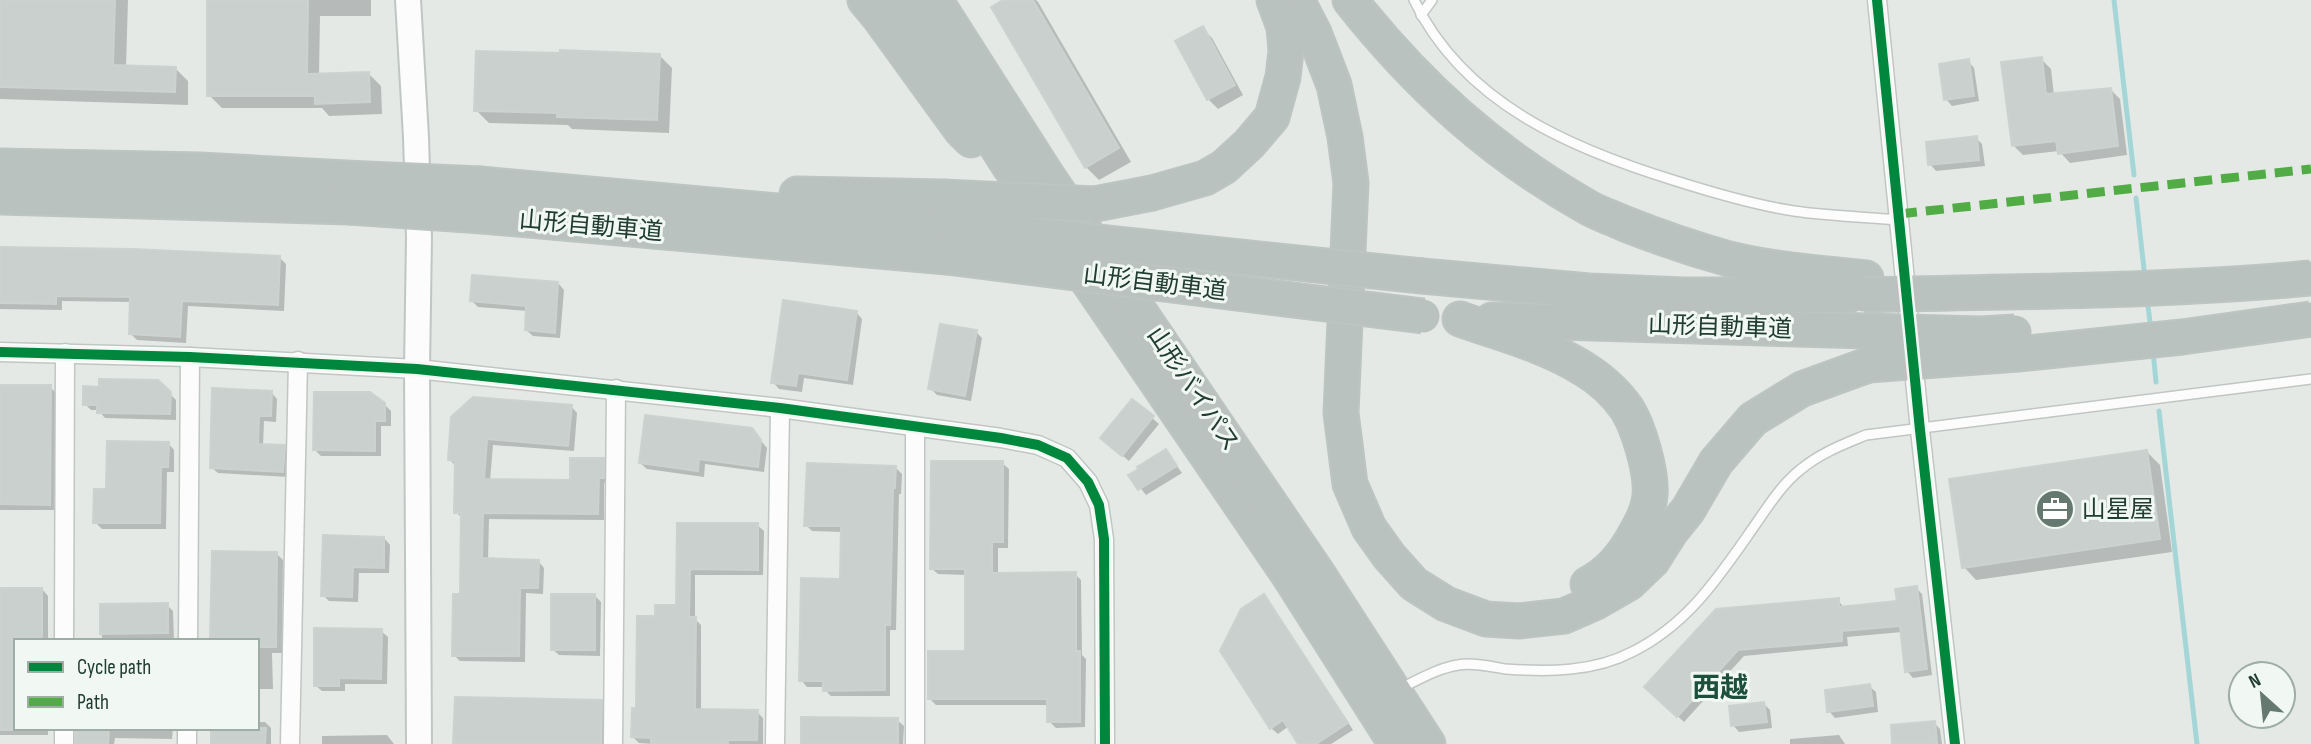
<svg xmlns="http://www.w3.org/2000/svg" width="2311" height="744" viewBox="0 0 2311 744" font-family="'Sofia Sans Condensed','Noto Sans JP',sans-serif">
<rect width="100%" height="100%" fill="#e4e9e6"/>
<g fill="#0003">
<polygon points="0,0 128,0 126,67 175,68 188,81 188,105 0,99"/>
<polygon points="209,0 371,0 371,16 320,16 319,75 368,73 381,86 382,114 329,116 322,108 222,108 209,95"/>
<polygon points="1007,0 1036,0 1038,2 1131,162 1099,180 1086,167"/>
<polygon points="1202,28 1212,38 1243,95 1218,109 1208,99"/>
<polygon points="659,55 672,68 669,133 572,129 568,125 489,123 476,110"/>
<polygon points="2041,59 2051,69 2054,95 2110,89 2120,99 2127,155 2070,163 2059,151 2023,155 2013,145"/>
<polygon points="1968,61 1974,68 1979,101 1952,106 1946,99"/>
<polygon points="1976,138 1982,144 1985,166 1936,171 1930,164"/>
<polygon points="0,249 279,257 286,264 284,311 188,306 186,343 137,340 130,333 132,302 62,301 62,310 0,309"/>
<polygon points="558,283 564,290 560,338 533,336 526,330 528,311 478,307 472,301"/>
<polygon points="856,312 862,319 853,385 804,378 802,392 779,389 773,382"/>
<polygon points="976,332 982,338 971,401 937,395 930,388"/>
<polygon points="158,382 176,400 176,420 105,418 98,410 91,410 85,404"/>
<polygon points="0,387 50,387 56,393 55,510 0,510"/>
<polygon points="271,392 277,399 276,422 264,421 263,446 284,447 290,453 289,477 218,473 211,467"/>
<polygon points="1132,401 1159,424 1129,461 1109,444"/>
<polygon points="384,404 391,411 391,426 381,426 381,456 321,456 315,450"/>
<polygon points="571,406 577,413 574,451 493,445 490,481 572,482 603,460 609,466 609,483 604,483 604,520 489,519 488,560 538,561 544,568 543,594 526,593 525,662 460,661 454,655 461,595 463,519 456,512 457,467 450,460 453,417"/>
<polygon points="758,437 767,448 764,472 705,464 704,477 647,469 640,463"/>
<polygon points="168,443 174,450 174,472 167,472 166,529 102,529 95,522 108,491"/>
<polygon points="1166,451 1182,473 1146,495 1131,476"/>
<polygon points="2147,452 2160,465 2172,552 1976,580 1964,567"/>
<polygon points="1002,463 1009,469 1008,548 998,548 998,575 1075,574 1081,580 1082,655 1086,659 1085,727 1056,728 1049,721 1049,705 936,705 930,699 967,653 967,575 938,574 931,568"/>
<polygon points="895,467 902,474 901,494 899,494 896,630 890,630 890,696 831,696 825,690 825,687 807,687 801,680 841,580 843,532 812,531 806,525"/>
<polygon points="679,524 757,525 764,531 763,575 695,575 695,619 701,625 701,711 757,712 763,718 763,744 653,744 639,743 633,737 657,618 678,607"/>
<polygon points="384,538 390,545 389,573 359,573 358,602 329,601 323,595"/>
<polygon points="276,553 283,560 282,653 272,653 273,689 257,689 257,641"/>
<polygon points="1916,588 1922,594 1932,675 1913,678 1907,671 1902,632 1847,637 1848,646 1744,656 1684,722 1646,687 1838,600 1844,608 1899,603"/>
<polygon points="0,589 42,589 48,596 48,641 16,641 16,728 48,728 48,735 0,735"/>
<polygon points="595,596 601,602 600,656 559,655 552,649"/>
<polygon points="1264,597 1270,603 1353,730 1331,744 1300,744 1289,726 1278,734 1271,728"/>
<polygon points="167,605 173,611 174,641 102,641 101,606"/>
<polygon points="381,631 388,637 387,684 345,684 345,691 322,691 315,685"/>
<polygon points="1869,686 1876,692 1878,712 1835,718 1829,711"/>
<polygon points="601,701 607,708 607,744 455,744"/>
<polygon points="1764,704 1770,710 1772,728 1739,732 1733,725"/>
<polygon points="897,720 904,726 903,744 804,744"/>
<polygon points="257,722 265,722 271,728 271,744 213,744 257,728"/>
<polygon points="1934,723 1940,729 1942,744 1894,744"/>
<polygon points="78,728 173,728 172,739 115,738 114,744 77,744"/>
<polygon points="387,735 394,744 322,744 322,736"/>
<polygon points="1839,735 1845,744 1790,744 1790,739"/>
</g>
<g fill="none" stroke-linecap="round" stroke-linejoin="round">
<g stroke="#a4d6d8" stroke-width="5">
<polyline points="2114,0 2134,175"/>
<polyline points="2136,198 2145,278"/>
<polyline points="2147,298 2151,330"/>
<polyline points="2153,351 2156,382"/>
<polyline points="2159,411 2197,744"/>
</g>
</g>
<g fill="#cad0cd" stroke="#ccd2cf" stroke-width="2">
<polygon points="0,0 115,0 113,65 176,67 175,92 0,87"/>
<polygon points="207,0 308,0 307,74 369,72 370,102 315,104 315,96 207,96"/>
<polygon points="1003,0 1033,0 1119,148 1085,168 991,7"/>
<polygon points="1203,26 1235,85 1207,100 1175,41"/>
<polygon points="560,50 660,54 657,120 557,117 557,113 474,111 476,51 560,53"/>
<polygon points="2042,57 2046,94 2111,88 2118,146 2058,154 2056,141 2012,146 2001,62"/>
<polygon points="1969,59 1974,96 1944,100 1939,64"/>
<polygon points="1977,136 1979,160 1928,165 1926,142"/>
<polygon points="0,247 133,249 280,256 278,305 182,301 180,337 129,334 130,297 56,296 56,304 0,303"/>
<polygon points="472,275 558,282 555,333 525,330 526,306 470,301"/>
<polygon points="783,300 857,311 847,380 798,373 796,386 771,383"/>
<polygon points="940,324 977,330 965,396 928,389"/>
<polygon points="99,379 158,380 171,392 170,414 97,413 97,405 83,405 83,386 99,387"/>
<polygon points="0,385 51,385 50,505 0,504"/>
<polygon points="212,388 272,391 271,416 259,416 258,444 285,445 283,472 210,468"/>
<polygon points="314,392 370,392 385,403 385,421 375,421 375,451 313,450"/>
<polygon points="473,397 572,405 568,446 487,439 484,479 570,480 570,458 604,458 604,478 599,478 598,514 483,513 482,558 539,560 538,588 520,588 519,656 452,656 453,594 460,594 461,513 454,513 455,461 448,460 451,417"/>
<polygon points="1132,399 1154,416 1122,456 1100,438"/>
<polygon points="645,415 752,428 761,440 758,467 699,459 698,471 639,463"/>
<polygon points="107,441 169,442 168,467 161,467 160,523 93,523 94,489 106,489"/>
<polygon points="1166,449 1177,466 1138,490 1128,475 1139,469 1137,467"/>
<polygon points="2147,450 2160,539 1962,568 1949,479"/>
<polygon points="931,461 1003,461 1003,542 992,542 992,573 1076,572 1076,651 1080,651 1080,722 1047,722 1047,699 928,699 928,651 965,651 965,569 930,569"/>
<polygon points="807,463 896,466 895,488 893,488 890,625 885,625 885,690 823,691 823,681 799,681 801,578 840,579 841,526 804,526"/>
<polygon points="677,523 758,523 758,570 690,569 689,617 696,617 695,709 758,710 757,740 728,740 728,744 651,744 651,738 631,737 632,708 636,708 637,616 655,616 655,605 676,605"/>
<polygon points="323,535 384,537 384,568 353,567 352,597 321,596"/>
<polygon points="212,551 277,552 276,647 257,647 257,641 210,641"/>
<polygon points="1917,586 1927,669 1905,672 1900,626 1842,631 1842,641 1738,650 1677,717 1644,687 1716,609 1839,598 1839,607 1897,601 1895,589"/>
<polygon points="0,588 42,588 42,641 16,641 16,730 0,730"/>
<rect x="551" y="594" width="44" height="56"/>
<polygon points="1264,594 1348,723 1316,744 1298,744 1283,720 1270,729 1220,651 1241,609"/>
<polygon points="168,603 168,633 100,634 100,604"/>
<polygon points="314,628 382,629 381,679 339,678 339,686 314,686"/>
<polygon points="1870,684 1873,706 1827,712 1825,690"/>
<polygon points="455,697 602,700 601,744 453,744"/>
<polygon points="1764,702 1767,722 1731,726 1729,706"/>
<polygon points="801,717 898,718 898,744 801,744"/>
<polygon points="1935,721 1937,744 1892,744 1891,725"/>
<polygon points="76,728 109,728 108,744 75,744"/>
<polygon points="211,728 266,728 265,744 211,744"/>
</g>
<g fill="none" stroke-linecap="round" stroke-linejoin="round">
<defs>
<g id="lane">
<path d="M1414 0C1464 104 1572 149 1676 181 1714 193 1754 205 1794 211 1829 216 1865 217 1900 220"/>
<polyline points="1421,15 1432,0"/>
<path d="M1399 689C1418 680 1438 668 1458 665 1473 662 1492 667 1506 669 1548 672 1594 672 1632 652 1688 624 1718 578 1753 528 1767 508 1781 485 1800 470 1820 453 1842 445 1866 435L2311 379"/>
</g>
<g id="street">
<polyline points="1877,0 1920,430 1955,744"/>
<polyline points="0,352 190,357 417,369 780,408 1001,438 1038,445 1067,458 1088,482 1099,505 1104,539 1105,744"/>
<polyline points="64,641 65,353"/>
<polyline points="188,641 190,357"/>
<polyline points="64,744 64,728"/>
<polyline points="187,744 187,728"/>
<polyline points="290,744 298,361"/>
<polyline points="613,744 616,389"/>
<polyline points="775,744 780,408"/>
<polyline points="915,744 915,427"/>
</g>
<polyline id="secondary" points="408,0 416,137 419,238 417,369 419,744"/>
<g id="highway">
<polyline points="865,0 879,17 961,130 971,140"/>
<polyline points="904,0 1008,164 1290,577 1396,744"/>
<polyline points="935,0 1048,177 1318,574 1428,744"/>
<polyline points="1297,0 1314,33 1334,85 1345,137 1351,183 1341,413 1350,484 1369,528 1389,556 1414,584 1446,604 1486,619 1519,621 1564,616 1596,602 1629,583 1652,561 1671,531 1688,510 1716,462 1753,419 1802,389 1868,365"/>
<path d="M1350 0C1418 86 1493 154 1589 208 1600 214 1612 218 1623 223 1658 237 1693 249 1729 259 1773 270 1821 273 1866 278"/>
<polyline points="0,166 200,170 345,178"/>
<polyline points="480,184 955,227"/>
<polyline points="797,194 943,197"/>
<polyline points="0,197 349,207"/>
<polyline points="1095,204 1152,193 1205,178 1224,167 1249,144 1272,117 1283,77 1286,51 1284,27 1274,0"/>
<polyline points="483,216 947,257"/>
<polyline points="1422,276 1589,291 1683,295 1849,295"/>
<path d="M1460 319C1502 334 1546 345 1584 369 1599 378 1616 393 1627 409 1639 428 1652 473 1650 495 1649 511 1640 526 1632 540 1621 559 1608 574 1588 584"/>
<polyline points="1492,320 1867,331"/>
</g>
</defs>
<use href="#lane" stroke="#c1c6c3" stroke-width="12"/>
<use href="#street" stroke="#c1c6c3" stroke-width="21"/>
<use href="#secondary" stroke="#bfc6c3" stroke-width="28"/>
<use href="#highway" stroke="#bcc5c2" stroke-width="37"/>
<use href="#lane" stroke="#fbfcfb" stroke-width="9"/>
<use href="#street" stroke="#fbfcfb" stroke-width="18"/>
<use href="#secondary" stroke="#fbfcfb" stroke-width="24"/>
<use href="#highway" stroke="#bac2bf" stroke-width="33"/>
<defs>
<g id="highway-bridge">
<polyline points="345,178 480,184"/>
<polyline points="943,197 1095,204"/>
<polyline points="349,207 483,216"/>
<polyline points="955,227 1422,276"/>
<polyline points="947,257 1423,316"/>
<path d="M1864 295C2013 291 2162 292 2311 278"/>
<polyline points="1867,331 1981,334 2015,332"/>
<polyline points="1868,365 2018,354 2182,337 2311,319"/>
</g>
</defs>
<use href="#highway-bridge" stroke="#bcc5c2" stroke-width="37" stroke-linecap="butt"/>
<use href="#highway-bridge" stroke="#bac2bf" stroke-width="33"/>
<polyline stroke="#52ac45" stroke-width="9" stroke-dasharray="18 9" stroke-linecap="butt" points="1899,214 2311,169"/>
<defs>
<g id="cycleway">
<polyline points="1877,0 1920,430 1955,744"/>
<polyline points="0,352 190,357 417,369 780,408 1001,438 1038,445 1067,458 1088,482 1099,505 1104,539 1105,744"/>
</g>
</defs>
<use href="#cycleway" stroke="#f1f8f4" stroke-width="15"/>
<use href="#cycleway" stroke="#00873e" stroke-width="10"/>
</g>
<defs>
<symbol id="office-disc" viewBox="-11 -11 22 22"><circle r="9.5" fill="#657971" stroke="#f1f8f4"/><path d="M-6-3h4V-5.5h4V-3h4V5H-6ZM-1-4.5V-3h2v-1.5ZM-6 0V1H6V0Z" fill="#fff"/></symbol>
</defs>
<g fill-rule="evenodd">
<use href="#office-disc" x="2033" y="487" width="44" height="44"/>
</g>
<g text-anchor="middle" dominant-baseline="central" stroke-width="6" stroke-linejoin="round" paint-order="stroke">
<g font-size="24" fill="#213c32" stroke="#f1f8f4">
<text transform="translate(591 226) rotate(5)">山形自動車道</text>
<text transform="translate(1155 283) rotate(7)">山形自動車道</text>
<text transform="translate(1720 327) rotate(2)">山形自動車道</text>
<text transform="translate(1193 389) rotate(56)">山形バイパス</text>
</g>
<g font-size="24" fill="#213c32" stroke="#f1f8f4" text-anchor="start">
<text x="2082" y="509">山星屋</text>
</g>
<g font-size="28" font-weight="bold" fill="#1d4f3d" stroke="#f1f8f4">
<text x="1720" y="688">西越</text>
</g>
</g>
<rect x="14" y="639" width="245" height="91" fill="#f1f8f4" stroke="#9eada6" stroke-width="2"/>
<rect x="28" y="662" width="35" height="10" fill="#00873e" stroke="#9eada6" stroke-width="2"/>
<text x="77" y="674" font-size="21" fill="#213c32">Cycle path</text>
<rect x="28" y="697" width="35" height="10" fill="#52ac45" stroke="#9eada6" stroke-width="2"/>
<text x="77" y="709" font-size="21" fill="#213c32">Path</text>
<g transform="translate(2262 695) rotate(333)"><circle r="33" fill="#f1f8f4" stroke="#9eada6" stroke-width="2"/>
<path d="M0-5L12 26L0 18L-12 26Z" fill="#657971"/>
<text y="-10" font-size="19" font-weight="bold" text-anchor="middle" fill="#213c32">N</text>
</g>
</svg>
